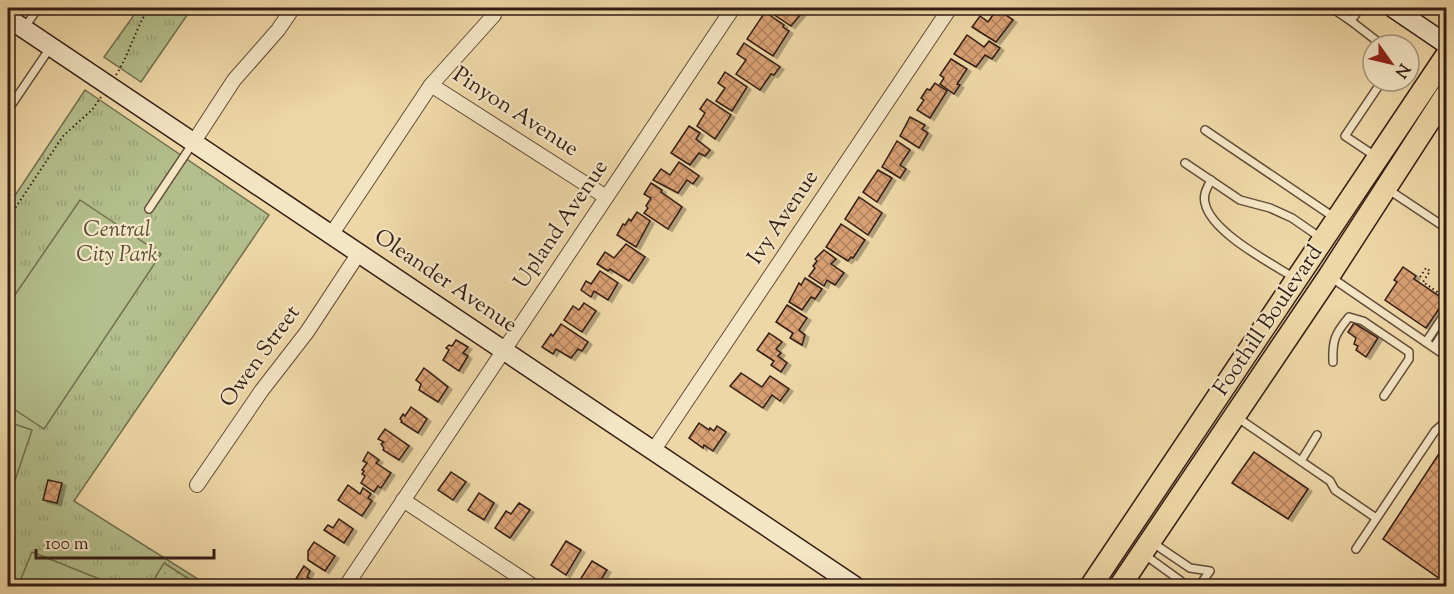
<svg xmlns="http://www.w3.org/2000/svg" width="1454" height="594" viewBox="0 0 1454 594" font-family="'Sorts Mill Goudy',serif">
<defs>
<pattern id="grass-tufts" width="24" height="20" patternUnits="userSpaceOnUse" patternTransform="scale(1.5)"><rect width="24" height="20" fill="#b3bf8c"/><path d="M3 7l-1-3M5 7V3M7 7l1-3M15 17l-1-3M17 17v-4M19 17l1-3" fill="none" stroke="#9aa478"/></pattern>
<pattern id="garden-dots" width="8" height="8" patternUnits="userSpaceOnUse" patternTransform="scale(1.5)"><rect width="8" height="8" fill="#b3bf8c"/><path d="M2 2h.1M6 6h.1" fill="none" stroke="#9aa478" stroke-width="1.8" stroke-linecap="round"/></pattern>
<pattern id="building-cross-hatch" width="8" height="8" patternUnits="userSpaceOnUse" patternTransform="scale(1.5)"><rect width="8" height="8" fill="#d8a073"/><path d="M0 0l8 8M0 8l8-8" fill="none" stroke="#b0825d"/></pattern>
<filter id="shadow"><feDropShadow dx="4" dy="2.5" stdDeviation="0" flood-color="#0004"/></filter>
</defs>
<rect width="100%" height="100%" fill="#eed7a6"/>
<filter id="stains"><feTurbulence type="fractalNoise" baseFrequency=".00333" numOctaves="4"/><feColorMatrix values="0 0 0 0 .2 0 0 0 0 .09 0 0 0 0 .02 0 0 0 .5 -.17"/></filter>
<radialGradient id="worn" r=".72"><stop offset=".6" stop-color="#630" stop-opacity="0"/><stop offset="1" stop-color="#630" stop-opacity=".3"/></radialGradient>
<g fill="url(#grass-tufts)" stroke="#736e50" stroke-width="1.5">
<polygon points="139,8 192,8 141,82 104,57"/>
<polygon points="85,90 269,215 74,501 209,586 8,586 8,206"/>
</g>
<polygon fill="url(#garden-dots)" stroke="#736e50" stroke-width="1.5" points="164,563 200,586 150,586"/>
<g fill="#b3bf8c" stroke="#736e50" stroke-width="1.5">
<polygon points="80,200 161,254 44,429 8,405 8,305"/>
<polygon points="8,422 32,430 8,501"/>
<polygon points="32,552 117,586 18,586"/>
</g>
<g fill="url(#building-cross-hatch)" stroke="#331d14" stroke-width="1.5" filter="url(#shadow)">
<polygon points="768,8 806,8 791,26 767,10"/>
<polygon points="997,9 1013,20 996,42 972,27 980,16 988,22"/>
<polygon points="765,12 784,25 783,27 789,31 773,56 747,39"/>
<polygon points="967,35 984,47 989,41 1000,48 992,59 985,55 976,67 954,54"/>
<polygon points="744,43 780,67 774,75 771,74 760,90 736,74 746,60 737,54"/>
<polygon points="951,59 967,69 957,84 960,85 954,94 940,84 944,78 940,75"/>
<polygon points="725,72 747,87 732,111 716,101 725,88 718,83"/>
<polygon points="935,83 947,91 930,118 917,110 924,100 921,98 927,89 930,90"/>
<polygon points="707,99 731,115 715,139 697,126 705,113 700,109"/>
<polygon points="910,117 925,125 922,129 928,133 919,148 900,136"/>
<polygon points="689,126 700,133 696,139 710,150 705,156 699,153 690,165 671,153"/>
<polygon points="897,141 910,150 900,165 906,169 900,178 882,167"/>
<polygon points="679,162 699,176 693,184 687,180 678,193 653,180 661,169 670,175"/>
<polygon points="878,170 892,178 877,202 863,192"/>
<polygon points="651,183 662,190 661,192 682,207 668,229 644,213 648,208 646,206 651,198 644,194"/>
<polygon points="859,197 882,213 868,235 845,219"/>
<polygon points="637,212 650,221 636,247 617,235 623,224 625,225 629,219 631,221"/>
<polygon points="841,224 865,240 853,258 851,257 848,261 826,247"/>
<polygon points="626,244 645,257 629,281 610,269 608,271 597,264 605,252 614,258"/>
<polygon points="824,250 836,259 831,264 844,273 835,285 827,280 824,286 809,276 815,268 813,266 817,261 815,259"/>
<polygon points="1403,267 1416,276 1414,279 1445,300 1426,328 1385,300 1397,282 1394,280"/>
<polygon points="600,271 618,283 608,300 594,291 591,297 581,290 586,281 591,284"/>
<polygon points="805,278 822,289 815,299 811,297 802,310 789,302 799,283 801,285"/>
<polygon points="584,303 596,311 582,332 564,320 573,306 579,310"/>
<polygon points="787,305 807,318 799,330 805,335 802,345 790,338 793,333 776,322"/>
<polygon points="1354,323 1378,338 1366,357 1356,350 1358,346 1354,344 1356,338 1348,332"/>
<polygon points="561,324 588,342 582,351 578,349 571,358 556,349 553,354 542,347 551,334 553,336"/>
<polygon points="769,333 782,342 776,349 781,353 778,356 787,363 781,372 771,365 774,361 757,350"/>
<polygon points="456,340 468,347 463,353 468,356 459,371 443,360 449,350 446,348 449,345 452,346"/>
<polygon points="424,368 448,387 438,402 419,390 421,384 416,380"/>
<polygon points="741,373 762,387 770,376 789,389 780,401 772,395 763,408 730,386"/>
<polygon points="411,407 427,419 418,433 401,422 402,421 400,419 403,414 405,416"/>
<polygon points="699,423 709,430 710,428 714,431 717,426 726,432 713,451 704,445 703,448 689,438"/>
<polygon points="385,429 409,446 399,460 383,450 384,448 381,444 384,442 378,439"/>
<polygon points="1446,443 1446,583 1383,539"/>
<polygon points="368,452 379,460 376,463 391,473 381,488 378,486 374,492 361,483 365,476 362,474 364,471 362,470 367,463 363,461"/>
<polygon points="1254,452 1308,489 1288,519 1232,483"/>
<polygon points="451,472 466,482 453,500 438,490"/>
<polygon points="48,480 62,483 57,503 43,500"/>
<polygon points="348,485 360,494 363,488 371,494 368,498 372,501 362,516 338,500"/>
<polygon points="479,493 494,503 484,520 468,510"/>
<polygon points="519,503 530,510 510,538 495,528 506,511 511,514"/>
<polygon points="339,519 353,529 344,543 324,530 328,525 333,528"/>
<polygon points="566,541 581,550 566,575 551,565"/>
<polygon points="314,542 335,556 325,571 308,560 308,551"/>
<polygon points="592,561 607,570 597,586 584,586 578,583"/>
<polygon points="304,566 310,571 307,577 317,583 314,586 287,586 292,580 294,582"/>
<polygon points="618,579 629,586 614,586"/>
</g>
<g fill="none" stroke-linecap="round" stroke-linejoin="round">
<defs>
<g id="lane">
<polyline points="1332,8 1351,21 1360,8"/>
<polyline points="1351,21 1382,45"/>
<polyline points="25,27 38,8"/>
<polyline points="8,110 50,48"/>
<polyline points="1205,130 1335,218"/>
<polyline points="1375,156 1345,136 1382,81"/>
<polyline points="1185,163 1240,200 1270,208 1292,218 1321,238"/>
<path d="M1211 180C1207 188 1203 194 1205 203 1211 232 1269 262 1293 277"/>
<polyline points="1389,190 1446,228"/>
<polyline points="149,209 193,143"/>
<polyline points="1332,278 1446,356"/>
<polyline points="1426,342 1446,312"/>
<polyline points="1434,347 1446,328"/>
<path d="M1333 362C1332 340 1335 334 1349 317L1363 321 1409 352V359L1384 396"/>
<polyline points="1238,418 1330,481 1335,490 1376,518"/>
<polyline points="1301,461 1317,435"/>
<polyline points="1153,543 1190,568 1210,571 1199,586"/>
<polyline points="1356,549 1435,431 1446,421"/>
<polyline points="1145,555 1181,581 1184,586"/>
</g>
<g id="street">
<polyline points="431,85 606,197"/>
<polyline points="193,143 234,80 278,30 293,8"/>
<polyline points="331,235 431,85 494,15"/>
<polyline points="653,451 950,8"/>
<polyline points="197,485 262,390 307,332 359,253"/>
<polyline points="403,500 533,586"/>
<polyline points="346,586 733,8"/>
</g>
<g id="secondary">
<polyline points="1393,8 1446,44"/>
<polyline points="8,18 855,586"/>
</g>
<g id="primary">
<polyline points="1091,586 1446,56"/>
<polyline points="1120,586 1329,276 1446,95"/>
</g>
</defs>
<use href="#lane" stroke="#624c38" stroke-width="10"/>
<use href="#street" stroke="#624c38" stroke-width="16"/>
<use href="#secondary" stroke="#331d14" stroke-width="21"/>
<use href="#primary" stroke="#331d14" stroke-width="24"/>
<g stroke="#331d14" stroke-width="2" stroke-dasharray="1.5 3" stroke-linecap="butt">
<path d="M116 75C130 53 135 29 149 8"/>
<polyline points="8,219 63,136 92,110 101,97"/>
<polyline points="1420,277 1426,268 1430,271 1423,282 1446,298"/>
</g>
<use href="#lane" stroke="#f4e5c5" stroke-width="7"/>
<use href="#street" stroke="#f4e5c5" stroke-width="14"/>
<use href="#secondary" stroke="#f4e5c5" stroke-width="18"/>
<use href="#primary" stroke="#eed7a6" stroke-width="21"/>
</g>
<g text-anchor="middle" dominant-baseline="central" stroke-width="4.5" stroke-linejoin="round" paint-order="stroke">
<g font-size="22" fill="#331d14" stroke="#f4e5c5">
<text transform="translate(515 113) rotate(33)">Pinyon Avenue</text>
<text transform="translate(784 218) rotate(-56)">Ivy Avenue</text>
<text transform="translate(562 225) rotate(-56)">Upland Avenue</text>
<text transform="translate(445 282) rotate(34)">Oleander Avenue</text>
<text transform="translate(1269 321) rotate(-56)">Foothill Boulevard</text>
<text transform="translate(261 357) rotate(-54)">Owen Street</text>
</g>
<g font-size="22" font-style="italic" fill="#594e38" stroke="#f4e5c5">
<text x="117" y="231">Central<tspan x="117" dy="25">City Park</tspan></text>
</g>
</g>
<rect width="1454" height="594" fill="none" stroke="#eed7a6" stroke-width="30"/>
<rect x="9" y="9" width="1436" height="576" fill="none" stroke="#331d14" stroke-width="3"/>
<rect x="15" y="15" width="1424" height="564" fill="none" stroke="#331d14" stroke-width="1.5"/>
<g transform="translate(1391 63) rotate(124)"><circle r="28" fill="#f4e5c5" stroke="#a7957e" stroke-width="1.5"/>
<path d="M0-4.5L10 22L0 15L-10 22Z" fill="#8f2418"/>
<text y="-9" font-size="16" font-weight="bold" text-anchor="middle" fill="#331d14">N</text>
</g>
<path d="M36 549v9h178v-9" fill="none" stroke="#331d14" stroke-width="3"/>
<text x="45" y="549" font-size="18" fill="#331d14" stroke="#f4e5c5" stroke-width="4.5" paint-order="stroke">100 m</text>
<rect width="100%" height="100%" filter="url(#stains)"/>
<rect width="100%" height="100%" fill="url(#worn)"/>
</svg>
